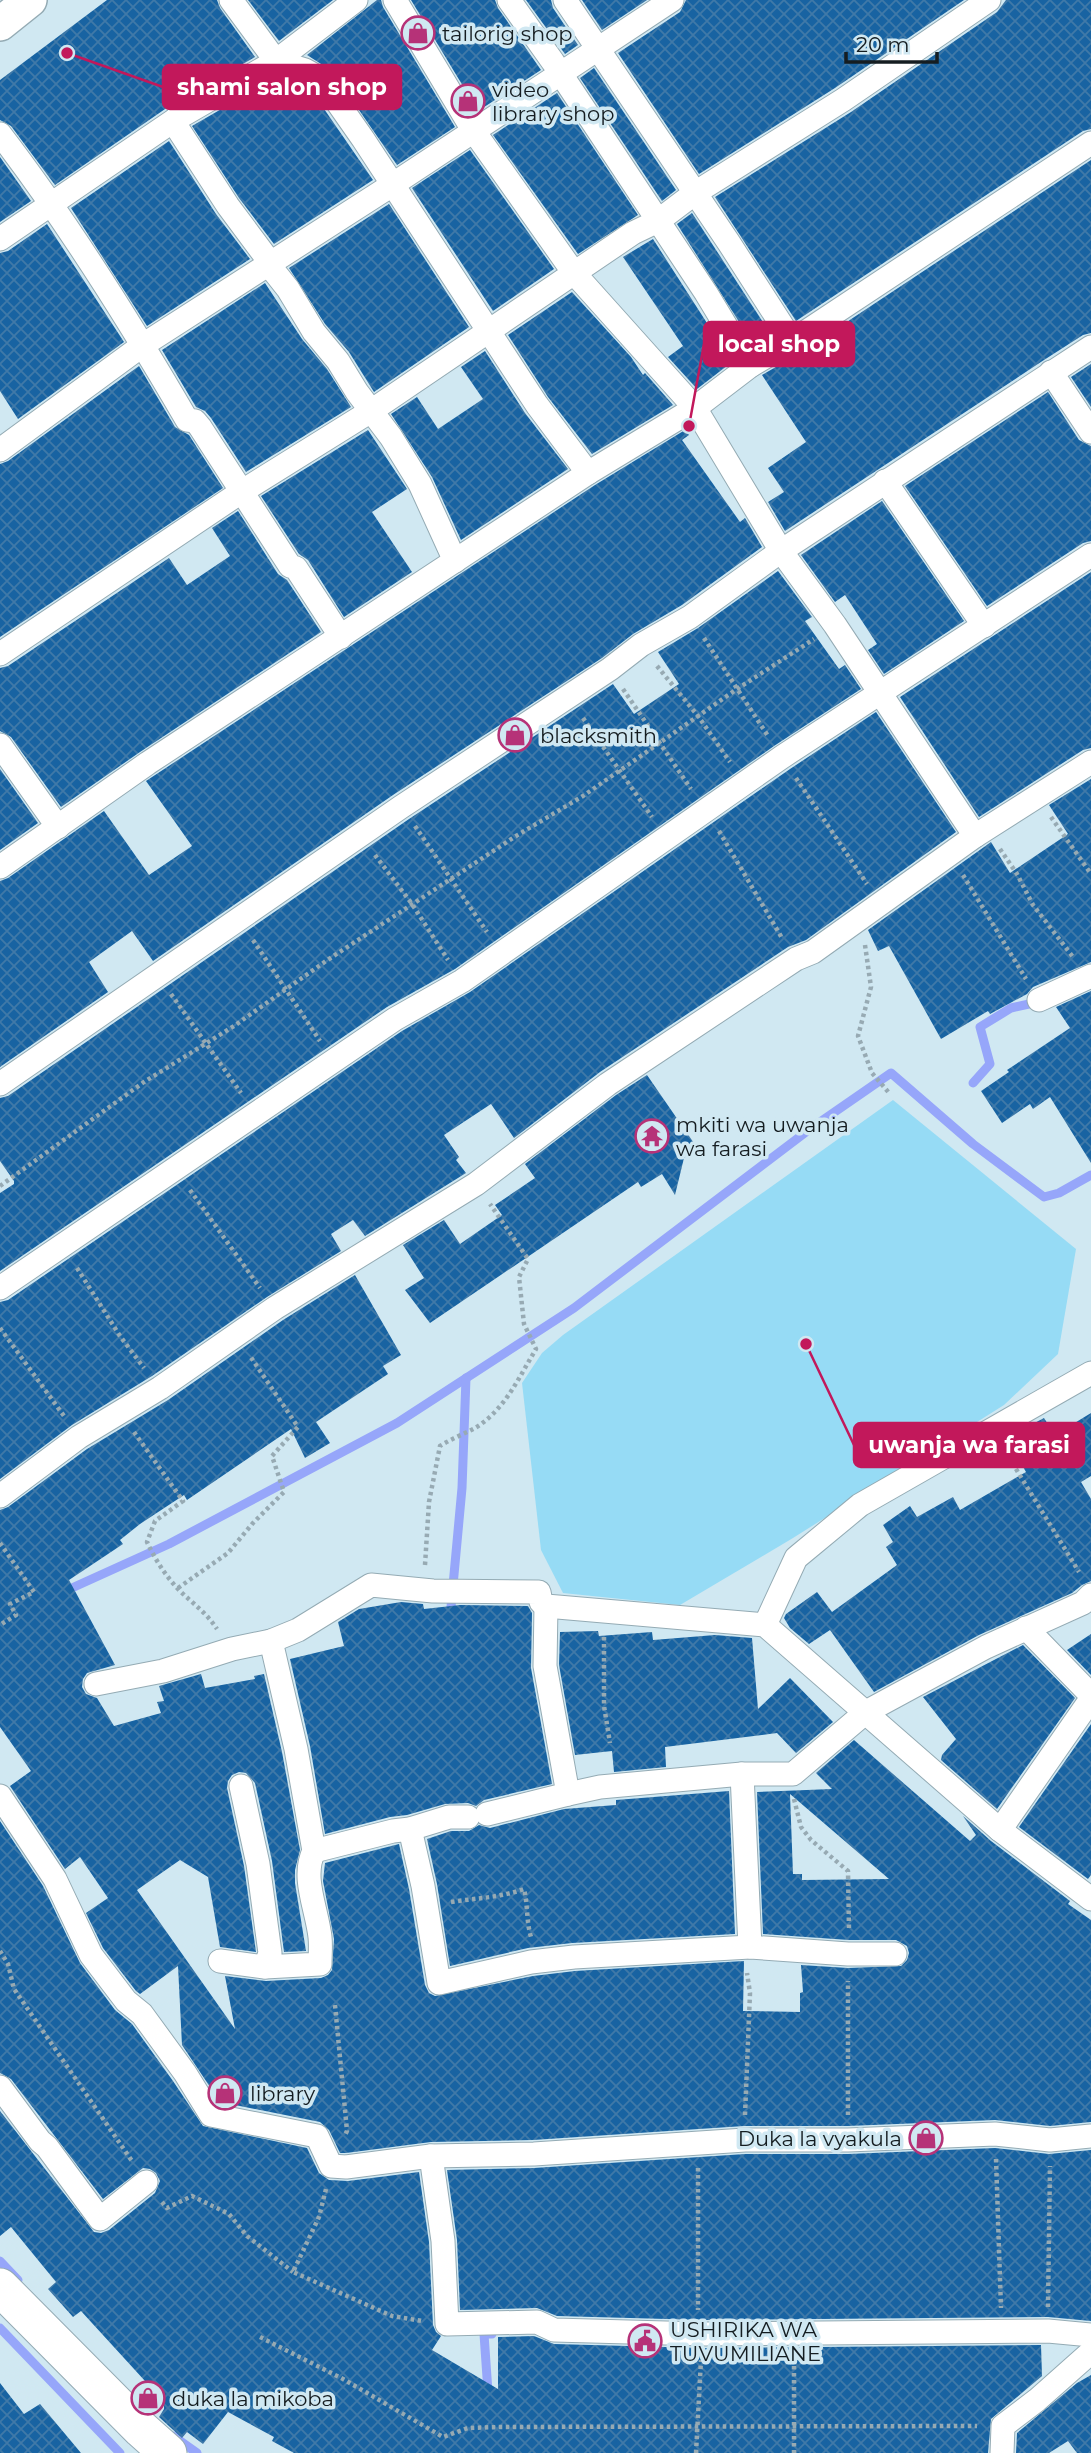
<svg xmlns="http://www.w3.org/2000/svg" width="1091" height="2453" viewBox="0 0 1091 2453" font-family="Montserrat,sans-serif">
<defs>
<pattern id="building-cross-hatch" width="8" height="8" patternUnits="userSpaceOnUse" patternTransform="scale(1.75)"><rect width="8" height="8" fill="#1863a2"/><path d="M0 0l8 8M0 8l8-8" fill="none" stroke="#4079a8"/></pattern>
</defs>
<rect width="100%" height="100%" fill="#d0e8f2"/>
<polygon fill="#96dbf5" points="893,1100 1076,1249 1058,1354 1004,1405 793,1538 680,1605 563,1593 541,1550 522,1383 542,1353 563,1335"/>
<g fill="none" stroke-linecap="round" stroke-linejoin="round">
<g stroke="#96a6fa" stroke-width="9">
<polyline points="973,1083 990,1064 980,1027 1011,1008 1038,1002"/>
<polyline points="63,1592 169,1544 397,1423 574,1308 810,1129 891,1073 973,1144 1044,1197 1059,1193 1091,1175"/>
<polyline points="450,1618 462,1488 466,1378"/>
<polyline points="0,2261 18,2280"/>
<polyline points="0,2328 120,2453"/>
<polyline points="488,2392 484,2334 492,2334"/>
<polyline points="173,2436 197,2453"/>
</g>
</g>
<g fill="url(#building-cross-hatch)" fill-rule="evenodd">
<polygon points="107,0 217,0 220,8 255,57 168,107 55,185 11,126 0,120 0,80"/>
<polygon points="248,0 333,0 279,41"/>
<polygon points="377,0 381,0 383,7 455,127 397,165 332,71 307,55"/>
<polygon points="411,0 495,0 498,8 541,70 478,111"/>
<polygon points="526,0 551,0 553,8 578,45 565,54"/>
<polygon points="582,0 647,0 602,30"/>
<polygon points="686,0 964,0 835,88 699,174 618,53 680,12"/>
<polygon points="1006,0 1091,0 1091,129 1083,131 796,321 715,197 851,112 997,12"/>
<polygon points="594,68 676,190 662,201 580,78"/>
<polygon points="263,85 280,110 311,90 373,180 274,244 239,198 192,126"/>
<polygon points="557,93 638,215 578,254 493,135"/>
<polygon points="169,141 216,214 250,259 147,326 71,208"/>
<polygon points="470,150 554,269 493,311 412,188"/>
<polygon points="0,157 31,201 0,222"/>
<polygon points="1091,160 1091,333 1083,335 1044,360 785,531 768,502 784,492 768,468 806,442 762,375 800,353"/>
<polygon points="389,204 469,327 374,392 349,352 325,324 289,268"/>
<polygon points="692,213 772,336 755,347 677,224"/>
<polygon points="47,224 124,342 18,419 0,391 0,253 8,251"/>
<polygon points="653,239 732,362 697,389 668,357 683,346 623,257"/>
<polygon points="265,283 302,339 327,369 351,407 246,472 211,418 205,411 196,407 162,350"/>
<polygon points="572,292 631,357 643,375 645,373 673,405 592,454 548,397 508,335"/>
<polygon points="485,351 525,413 568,469 461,540 432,477 391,414 417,397 438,429 483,399 461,367"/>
<polygon points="1091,364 1091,407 1071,377"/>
<polygon points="139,366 175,427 189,435 223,488 0,637 0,464 8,461"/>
<polygon points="1048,392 1079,440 1091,446 1091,541 1083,543 987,606 905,486"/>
<polygon points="368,430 407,489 372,512 412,572 344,617 308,560 299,554 261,496"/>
<polygon points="685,430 689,435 682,440 740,522 745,518 762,547 682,605 633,634 602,658 393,795 153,961 132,931 89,962 108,992 0,1067 0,881 8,878 104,811 149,875 192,846 146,781 595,485"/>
<polygon points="882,501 964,621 884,674 868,650 877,644 845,595 835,602 801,555"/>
<polygon points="238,511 278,574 287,580 321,632 140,752 61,807 11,737 0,731 0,668 8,666 169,558 187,585 230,556 212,528"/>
<polygon points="778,571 812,617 805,621 839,669 845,665 861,689 774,746 455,969 387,1007 0,1271 0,1193 14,1184 14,1181 0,1161 0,1098 8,1096 409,819 613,684 634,714 679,684 658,652 698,628"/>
<polygon points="1091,572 1091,748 1083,750 979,817 900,697"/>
<polygon points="876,712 956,832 806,940 788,947 600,1072 514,1138 491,1104 444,1135 459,1157 456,1160 466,1173 365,1236 353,1220 331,1234 341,1251 267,1297 152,1376 72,1425 0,1479 0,1302 8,1300 402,1031 470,992 790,769"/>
<polygon points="0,769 38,823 0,850"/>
<polygon points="1091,779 1091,962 1033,987 1027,994 990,1014 988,1011 941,1039 889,946 878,951 868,930 991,842 1010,873 1068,834 1049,805"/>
<polygon points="1091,991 1091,1163 1050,1097 1033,1109 1030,1104 1002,1123 981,1091 1009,1072 1007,1070 1070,1028 1056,1007"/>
<polygon points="647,1075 698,1149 684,1158 675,1195 662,1174 641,1187 638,1182 430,1323 405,1290 424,1278 403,1245 444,1220 460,1244 502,1215 495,1205 535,1178 525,1164 616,1095"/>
<path d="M355 1275 401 1355 383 1366 388 1374 316 1422 330 1443 305 1458 291 1429 187 1500 184 1495 140 1524 120 1540 123 1544 69 1580 115 1665 87 1673 83 1679 82 1687 86 1694 97 1698 114 1726 161 1713 157 1702 164 1701 159 1686 201 1674 205 1688 255 1679 254 1676 264 1674 282 1752 300 1850 295 1870V1883L306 1951 284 1952 272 1861 255 1783 246 1773 239 1772 232 1775 228 1781 227 1788 244 1866 256 1952 220 1947 208 1877 180 1860 137 1890 235 2029 225 1976 266 1981 321 1978 328 1975 332 1970 334 1939 323 1881 325 1863 399 1844 409 1889 425 1985 429 1993 435 1996 533 1976 575 1971 744 1961 743 2011 800 2012V1993L803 1992 801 1965 848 1968 901 1966 907 1960 909 1953 907 1946 896 1940H849L763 1934 757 1792 832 1789 816 1773 854 1740 970 1841 976 1835 963 1816 991 1841 1070 1901 1068 1904 1091 1920V2122L1050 2126 995 2120 848 2126H744L533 2140 431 2142 346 2153H340L329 2130 320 2122 220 2102 182 2045 178 1966 140 1994 136 1991 103 1948 86 1913 108 1898 80 1857 65 1869 10 1786 31 1771 0 1727V1510L8 1507 87 1449 168 1400 283 1320ZM790 1794 889 1879 802 1880V1874H793Z"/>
<polygon points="1091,1413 1091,1476 1081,1482 1091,1499 1091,1581 1082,1585 1072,1593 979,1635 874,1692 830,1630 809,1644 790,1628 784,1618 786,1614 817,1592 832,1612 897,1565 886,1547 893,1542 883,1525 910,1506 917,1517 953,1497 960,1510 1026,1472 1006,1438 1044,1418 1055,1435"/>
<polygon points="401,1602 423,1604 424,1609 460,1605 528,1606 532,1613 531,1668 552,1784 484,1800 476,1806 468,1803 445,1804 407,1815 390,1817 325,1834 310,1746 290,1659 344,1646 338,1622 359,1609"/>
<polygon points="598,1631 599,1636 652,1632 653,1640 715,1635 752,1638 758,1709 790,1678 833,1722 796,1753 777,1733 665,1747 666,1767 614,1772 612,1751 575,1755 559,1665 560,1632"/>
<polygon points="1091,1634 1091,1675 1067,1650"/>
<polygon points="1023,1645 1075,1698 997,1809 941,1760 942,1755 956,1739 923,1697"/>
<polygon points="1091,1724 1091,1875 1088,1879 1019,1827"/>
<polygon points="729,1791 735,1934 572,1943 528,1948 450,1966 437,1884 427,1839 451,1831 469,1831 479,1825 490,1828 564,1809 616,1805 616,1800"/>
<polygon points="0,1821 43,1886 80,1963 115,2010 132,2024 173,2081 203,2126 307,2148 319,2173 329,2180 348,2181 419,2172 429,2242 433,2325 436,2332 441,2336 432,2350 498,2389 498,2337 534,2336 554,2344 703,2348 1041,2345 1042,2376 991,2419 988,2453 294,2453 272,2441 274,2437 228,2412 203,2444 187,2432 182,2438 159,2417 164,2409 164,2406 139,2391 145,2381 81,2311 73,2317 48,2289 56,2282 11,2227 0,2236 0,2111 94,2232 101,2233 109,2230 155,2193 160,2181 156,2173 150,2169 143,2168 103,2199 11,2079 0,2073"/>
<polygon points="995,2148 1049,2154 1091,2150 1091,2321 1048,2317 703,2320 557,2316 537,2308 460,2310 457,2240 447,2170 534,2168 745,2154 848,2154"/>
<polygon points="1091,2375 1091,2453 1077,2453 1068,2441 1049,2453 1016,2453 1017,2433 1077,2383"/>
<polygon points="0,2383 24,2414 40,2404 81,2453 0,2453"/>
</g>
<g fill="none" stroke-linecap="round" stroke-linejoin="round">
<defs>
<g id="street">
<polyline points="231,0 276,61 305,70 321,79 363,139 537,405 588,473"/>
<polyline points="395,0 473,130 574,273 695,408 781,551 835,625 975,836"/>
<polyline points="509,0 553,62 706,293 750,366"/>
<polyline points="565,0 729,243 792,341"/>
<polyline points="176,119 178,129 228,206 266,257 269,265 288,289 314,332 338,361 357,392 391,437 420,484 455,561"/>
<path d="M0 134C69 224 130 322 187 420L195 421 200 427 290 566 296 568 341 637"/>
<polyline points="0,239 176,119 276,61 356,0"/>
<polyline points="1051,372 1091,432"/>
<polyline points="0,450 143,345 392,185 672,0"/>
<polyline points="885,481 984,626"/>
<polyline points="0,654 241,492 371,411 633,233 658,221 695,193 843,100 989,0"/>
<polyline points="0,745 58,827"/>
<polyline points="0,867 148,763 588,473 695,408 750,366 792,341 1091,143"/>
<polyline points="1039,1000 1091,976"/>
<polyline points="0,1084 401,807 610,669 641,645 690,617 781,551 1091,347"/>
<polyline points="0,1288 395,1019 462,981 782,757 1091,555"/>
<polyline points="0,1496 79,1437 160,1388 275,1308 476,1184 608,1084 796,959 813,952 975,836 1091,762"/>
<polyline points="765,1625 796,1558 860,1505 1091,1373"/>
<polyline points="1026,1628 1091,1695"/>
<polyline points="271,1641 296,1749 314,1851 393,1831 410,1829 449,1817 468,1817"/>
<polyline points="96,1684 163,1671 232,1649 271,1641 298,1630 371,1585 433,1591 539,1592 541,1602 546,1606 765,1625 1000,1830 1091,1899"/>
<path d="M241 1786 258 1864 270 1953 265 1967 320 1964C320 1955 321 1946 320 1937 317 1909 301 1877 314 1851"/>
<polyline points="568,1794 600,1787 742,1774"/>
<polyline points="0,1796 55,1879 91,1955 126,2001 142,2014 185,2073 211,2115 317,2136 331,2166 346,2167 431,2156 534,2154 745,2140 848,2140 995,2134 1050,2140 1091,2136"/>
<polyline points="487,1814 568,1794 545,1666 546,1606"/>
<polyline points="410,1829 423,1886 439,1983 531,1962 574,1957 750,1947"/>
<polyline points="1000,1830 1091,1699"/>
<polyline points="895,1954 848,1954 750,1947 742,1774 793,1774 866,1712 986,1647 1083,1603 1091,1595"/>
<polyline points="220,1961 265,1967"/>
<polyline points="0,2087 40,2141 47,2147 100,2219 146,2182"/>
<polyline points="431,2156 443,2241 447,2324 537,2322 554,2330 703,2334 1048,2331 1091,2335"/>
<polyline points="1002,2453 1003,2426 1037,2400 1091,2352"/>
</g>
<polyline id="secondary" points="0,24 30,0"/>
<polyline id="primary" points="0,2287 141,2429 168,2453"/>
</defs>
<use href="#street" stroke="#94abb4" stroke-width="25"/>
<use href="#secondary" stroke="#94abb4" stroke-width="36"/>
<use href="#primary" stroke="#94abb4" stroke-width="39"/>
<g stroke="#97aab3" stroke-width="4.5" stroke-dasharray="3.5 3.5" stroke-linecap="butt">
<polyline points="704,638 768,736"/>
<polyline points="657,666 698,716 730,762"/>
<polyline points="623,689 691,789"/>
<polyline points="583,718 652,817"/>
<polyline points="796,778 867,884"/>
<polyline points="1051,817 1091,874"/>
<polyline points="415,826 487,932"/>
<polyline points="719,831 782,938"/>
<polyline points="1000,849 1017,874 1033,905 1073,957"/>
<polyline points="375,855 412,904 448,960"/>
<polyline points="963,875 1026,979"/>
<polyline points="253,940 320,1041"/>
<polyline points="865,945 871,987 858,1036 872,1073 890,1094"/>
<polyline points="171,994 241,1093"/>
<polyline points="0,1186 144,1082 234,1026 326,961 516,836 583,796 737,689 814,639"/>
<polyline points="190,1190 260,1288"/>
<polyline points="77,1268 120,1336 144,1368"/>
<polyline points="0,1328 64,1416"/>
<path d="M134 1432 183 1501 155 1521 147 1542C155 1559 165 1575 178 1589 192 1603 206 1612 217 1629"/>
<polyline points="1005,1451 1079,1572"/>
<polyline points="0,1543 34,1592 10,1604 16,1615 0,1625"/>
<path d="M425 1565 429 1502 440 1446C451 1439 464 1434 475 1428 505 1410 519 1377 536 1349L524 1324 519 1277 528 1259 490 1204"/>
<polyline points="178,1588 228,1553 253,1523 284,1492 272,1456 298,1427 250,1356"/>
<polyline points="604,1637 604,1706 610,1743"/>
<polyline points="794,1799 801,1827 811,1840 848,1871 849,1930"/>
<path d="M451 1902C476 1898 499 1898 524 1889 528 1905 526 1920 531 1937"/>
<polyline points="0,1951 8,1964 14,1989 132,2161"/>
<polyline points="335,2005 347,2131 345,2135"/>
<polyline points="745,2115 750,1993 747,1973"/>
<polyline points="848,2115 848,1981"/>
<polyline points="996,2159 1001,2308"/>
<polyline points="698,2168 698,2310"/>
<polyline points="326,2189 319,2217 293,2272 392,2316 422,2321"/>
<polyline points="162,2202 167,2208 192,2196 229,2214 247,2236 293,2272"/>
<polyline points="1048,2307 1050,2166"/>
<polyline points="260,2337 343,2379 443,2437 468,2428 500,2427 977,2426"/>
<polyline points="794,2359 794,2453"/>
<polyline points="696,2453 701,2360"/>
</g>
<use href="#street" stroke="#fff" stroke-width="23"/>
<use href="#secondary" stroke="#fff" stroke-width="33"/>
<use href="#primary" stroke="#fff" stroke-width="37"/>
</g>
<defs>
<symbol id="shop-ring" viewBox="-11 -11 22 22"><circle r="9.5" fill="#d0e8f2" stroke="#b63278" stroke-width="1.5"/><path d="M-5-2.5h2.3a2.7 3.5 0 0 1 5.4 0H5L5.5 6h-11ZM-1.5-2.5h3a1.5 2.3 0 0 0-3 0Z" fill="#b63278"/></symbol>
<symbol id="temple-ring" viewBox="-11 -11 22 22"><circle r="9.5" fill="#d0e8f2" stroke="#b63278" stroke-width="1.5"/><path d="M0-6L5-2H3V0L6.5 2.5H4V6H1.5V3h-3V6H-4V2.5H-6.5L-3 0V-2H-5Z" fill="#b63278"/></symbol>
<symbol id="civic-ring" viewBox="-11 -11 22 22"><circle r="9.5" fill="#d0e8f2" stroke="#b63278" stroke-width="1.5"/><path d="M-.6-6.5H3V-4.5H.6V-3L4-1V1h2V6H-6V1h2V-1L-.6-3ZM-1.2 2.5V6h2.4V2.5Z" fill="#b63278"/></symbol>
</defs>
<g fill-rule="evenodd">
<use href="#shop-ring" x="399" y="14" width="38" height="38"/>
<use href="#shop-ring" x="449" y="82" width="38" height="38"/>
<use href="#shop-ring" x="496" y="716" width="38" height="38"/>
<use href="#temple-ring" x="633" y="1117" width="38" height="38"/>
<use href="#shop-ring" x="206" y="2074" width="38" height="38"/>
<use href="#shop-ring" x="907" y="2119" width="38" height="38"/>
<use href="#civic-ring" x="626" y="2322" width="38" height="38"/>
<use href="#shop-ring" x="129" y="2379" width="38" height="38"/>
</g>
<g text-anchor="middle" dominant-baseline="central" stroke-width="7" stroke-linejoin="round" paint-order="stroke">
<g font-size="21" fill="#151d21" stroke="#d0e8f2" text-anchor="start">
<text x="442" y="33">tailorig shop</text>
<text x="492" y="89">video<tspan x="492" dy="24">library shop</tspan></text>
<text x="540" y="735">blacksmith</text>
<text x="676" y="1124">mkiti wa uwanja<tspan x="676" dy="24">wa farasi</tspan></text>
<text x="250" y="2093">library</text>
<text x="902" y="2138" text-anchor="end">Duka la vyakula</text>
<text x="670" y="2329">USHIRIKA WA<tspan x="670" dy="24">TUVUMILIANE</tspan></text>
<text x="172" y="2398">duka la mikoba</text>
</g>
</g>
<path fill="none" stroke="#c2185b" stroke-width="2.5" d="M67 53L163 87M689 426L704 344M806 1344L854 1445"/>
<g fill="#c2185b" stroke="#d0e8f2" stroke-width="2.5">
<circle cx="67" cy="53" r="7"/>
<circle cx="689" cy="426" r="7"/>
<circle cx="806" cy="1344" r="7"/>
</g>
<g fill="#c2185b" stroke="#c2185b" stroke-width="2.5">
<rect x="163" y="65" width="238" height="44" rx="7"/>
<rect x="704" y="322" width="150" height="44" rx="7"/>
<rect x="854" y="1423" width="230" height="44" rx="7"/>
</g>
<g font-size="23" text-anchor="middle" font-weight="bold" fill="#fff">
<text x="282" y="95">shami salon shop</text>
<text x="779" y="352">local shop</text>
<text x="969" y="1453">uwanja wa farasi</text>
</g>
<path d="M846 52v10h91v-10" fill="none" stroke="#151d21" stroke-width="3.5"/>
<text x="856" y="52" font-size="21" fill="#151d21" stroke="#d0e8f2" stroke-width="5" paint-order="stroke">20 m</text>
</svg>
